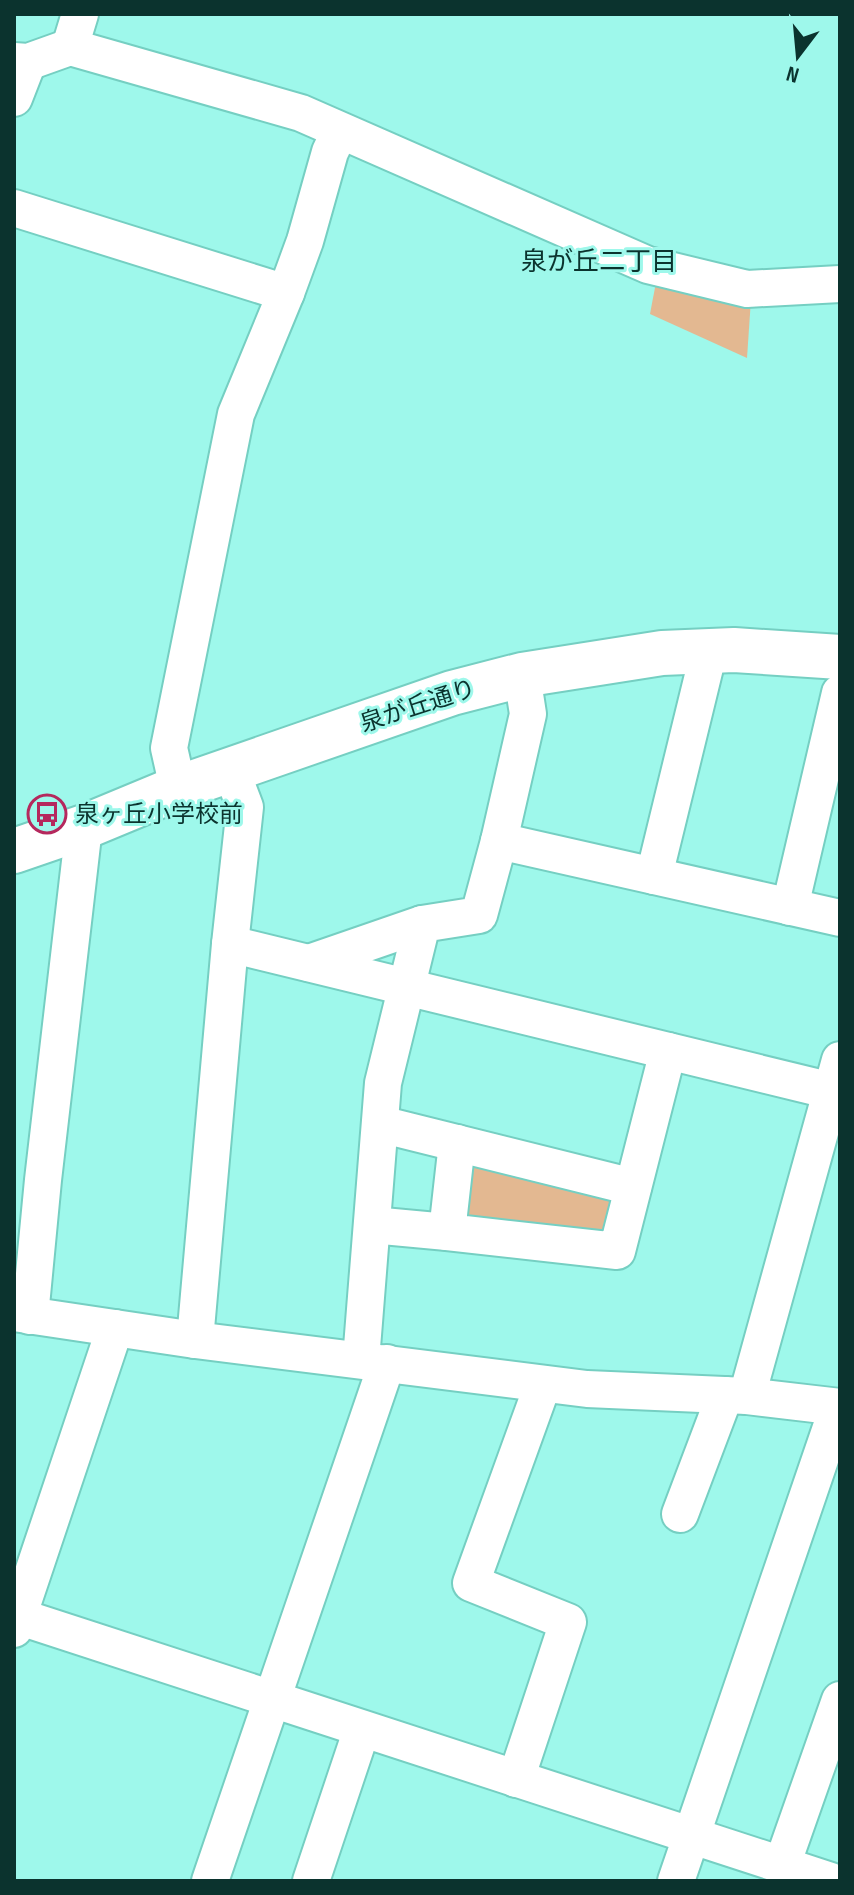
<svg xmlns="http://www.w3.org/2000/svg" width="854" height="1895" viewBox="0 0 854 1895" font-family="'Sofia Sans Condensed','Noto Sans JP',sans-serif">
<rect width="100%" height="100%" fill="#9ef8eb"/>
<g fill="#e3b891">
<polygon points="657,277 751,299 747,358 650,314"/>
<polygon points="464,1153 624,1193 612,1242 454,1225"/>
</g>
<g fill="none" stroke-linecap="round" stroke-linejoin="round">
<defs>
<g id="minor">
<polyline points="70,47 80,14"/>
<polyline points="14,61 28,62 70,47 301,113 648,265 747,289 840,284"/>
<polyline points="14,98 28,62"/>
<polyline points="14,208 286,293"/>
<polyline points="178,788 169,748 236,414 286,293 305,241 330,152 340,131"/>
<polyline points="499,841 840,918"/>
<polyline points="654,876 709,651"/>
<polyline points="790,907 840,693"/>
<polyline points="230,944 832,1091"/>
<polyline points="309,963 422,924"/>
<polyline points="380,1124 633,1187"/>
<polyline points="457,1143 447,1232 617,1251 668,1051"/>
<polyline points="372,1225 447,1232"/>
<polyline points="14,1313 195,1340 587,1389 747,1396 840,1407"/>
<polyline points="30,1316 43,1180 84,827"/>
<polyline points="195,1340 230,944 245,807 231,770"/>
<polyline points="361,1360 383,1083 422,924 479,915 499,841 528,714 522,675"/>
<polyline points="747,1396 840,1060"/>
<polyline points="680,1514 725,1395"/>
<polyline points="14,1615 831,1881"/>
<polyline points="14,1629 115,1328"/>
<polyline points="516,1779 568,1622 471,1583 543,1384"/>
<polyline points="782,1865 840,1700"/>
<polyline points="210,1881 387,1363"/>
<polyline points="311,1881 362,1729"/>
<polyline points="676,1881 838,1407"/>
</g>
<polyline id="tertiary" points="14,851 84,827 178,788 452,693 522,675 662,653 734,650 840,657"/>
</defs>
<use href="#minor" stroke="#75cfc2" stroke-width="40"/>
<use href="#tertiary" stroke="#75cfc2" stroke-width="48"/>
<use href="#minor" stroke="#fff" stroke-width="36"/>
<use href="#tertiary" stroke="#fff" stroke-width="44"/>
</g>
<defs>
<symbol id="bus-ring" viewBox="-11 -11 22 22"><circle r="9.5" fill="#9ef8eb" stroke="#b5285d" stroke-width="1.5"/><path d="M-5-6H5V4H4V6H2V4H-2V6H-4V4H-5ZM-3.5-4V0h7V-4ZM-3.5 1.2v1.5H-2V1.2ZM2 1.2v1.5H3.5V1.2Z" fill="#b5285d"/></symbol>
</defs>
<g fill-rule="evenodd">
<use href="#bus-ring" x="25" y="792" width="44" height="44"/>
</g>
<g text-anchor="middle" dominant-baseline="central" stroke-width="6" stroke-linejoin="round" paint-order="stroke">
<g font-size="24" fill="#0b332e" stroke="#9ef8eb">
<text transform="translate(418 706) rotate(-18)">泉が丘通り</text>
</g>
<g font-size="24" fill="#0b332e" stroke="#9ef8eb" text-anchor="start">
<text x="75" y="814">泉ヶ丘小学校前</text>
</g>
<g font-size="26" fill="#0b332e" stroke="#9ef8eb">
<text x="599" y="262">泉が丘二丁目</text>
</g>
</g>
<rect width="854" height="1895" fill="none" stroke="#0b332e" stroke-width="32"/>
<g transform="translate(798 56) rotate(196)" stroke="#9ef8eb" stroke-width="6" paint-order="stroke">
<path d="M0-6L14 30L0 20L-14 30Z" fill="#0b332e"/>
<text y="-12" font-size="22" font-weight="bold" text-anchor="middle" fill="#0b332e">N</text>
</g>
</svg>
